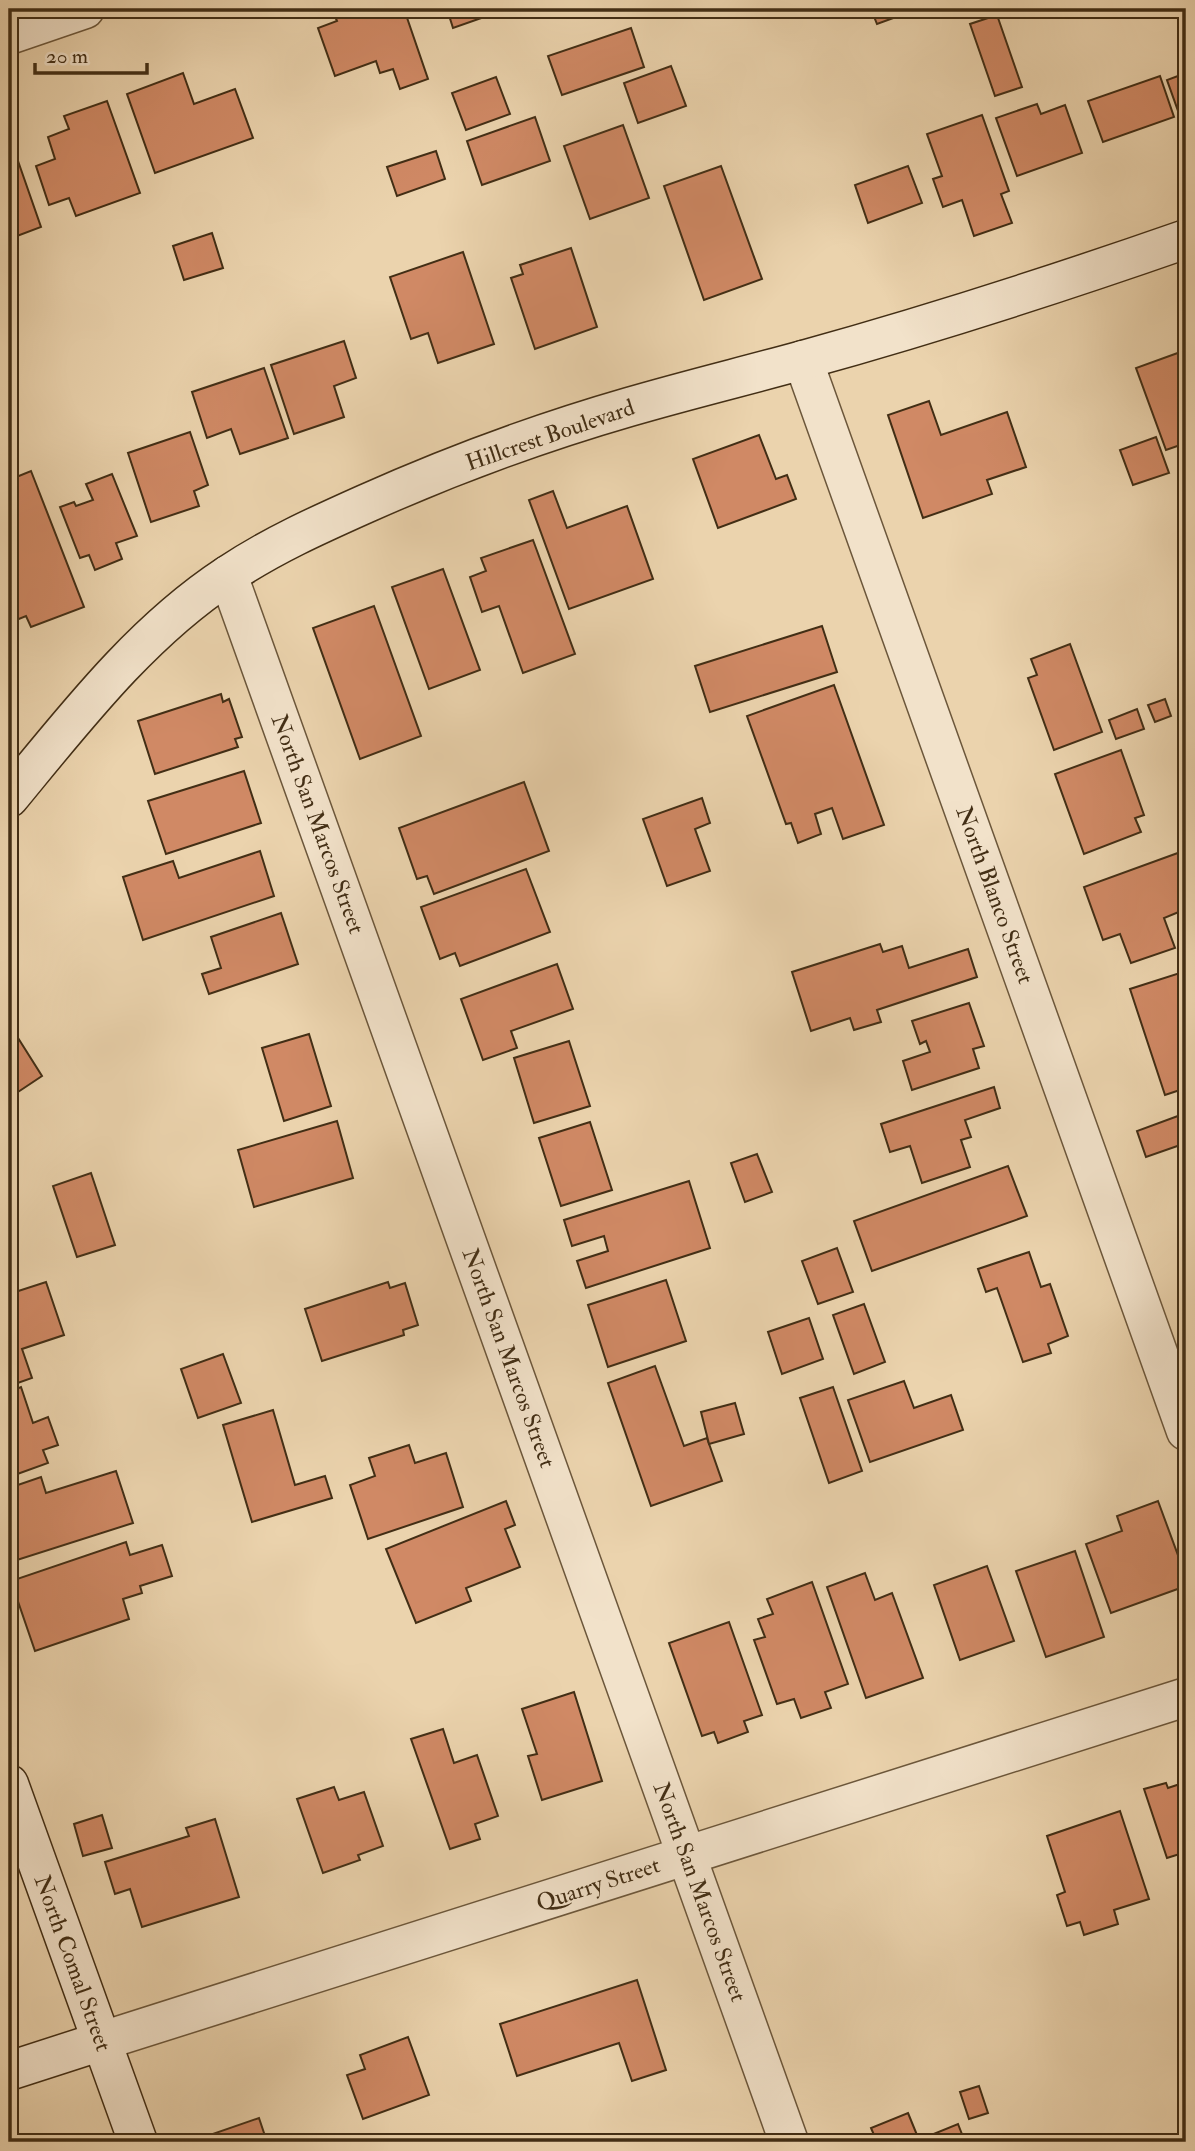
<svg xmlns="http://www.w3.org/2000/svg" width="1195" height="2151" viewBox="0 0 1195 2151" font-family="'IM FELL Double Pica',serif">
<rect width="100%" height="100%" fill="#ebd3ad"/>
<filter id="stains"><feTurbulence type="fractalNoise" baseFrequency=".00286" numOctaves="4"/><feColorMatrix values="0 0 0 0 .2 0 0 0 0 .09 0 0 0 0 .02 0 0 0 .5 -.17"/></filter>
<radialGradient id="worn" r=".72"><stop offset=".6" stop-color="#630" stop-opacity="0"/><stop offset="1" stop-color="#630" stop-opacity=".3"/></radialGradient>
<g fill="#d08965" stroke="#422e15" stroke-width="2">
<polygon points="347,9 404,9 428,79 400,89 393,69 380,73 376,61 335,76 318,28 337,21 334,14"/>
<polygon points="447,9 507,9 453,28"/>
<polygon points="871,9 918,9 877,24"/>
<polygon points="997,15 1022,87 995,96 970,24"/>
<polygon points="631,28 644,67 562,95 548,56"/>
<polygon points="671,66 686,106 638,123 624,83"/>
<polygon points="183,73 194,104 235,89 253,138 155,173 127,94"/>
<polygon points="1186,73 1186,121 1182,122 1167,80"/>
<polygon points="1160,76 1174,117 1103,142 1088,101"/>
<polygon points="496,77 510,114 466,130 452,93"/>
<polygon points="107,101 140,193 76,216 69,198 49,205 36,166 55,159 48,137 69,129 64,116"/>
<polygon points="1037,104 1041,114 1065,105 1082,153 1017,176 996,118"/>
<polygon points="982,115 1009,191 1001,194 1012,223 974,236 962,200 943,207 933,179 942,176 927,134"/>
<polygon points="535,117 550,161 482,185 467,141"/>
<polygon points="623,125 649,198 590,219 564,146"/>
<polygon points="10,138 41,227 9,239 9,139"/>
<polygon points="436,151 445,179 397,196 387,167"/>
<polygon points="721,166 762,279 704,300 664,186"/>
<polygon points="908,166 922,203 868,223 855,185"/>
<polygon points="212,233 223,268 184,280 173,246"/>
<polygon points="571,248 597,327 535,349 511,278 523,274 520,265"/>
<polygon points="463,252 494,344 438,363 428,333 411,339 390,277"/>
<polygon points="344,341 356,378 334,386 344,417 294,434 271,365"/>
<polygon points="1186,350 1186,443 1166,450 1136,368"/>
<polygon points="264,368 288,438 240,454 231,429 207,438 192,392"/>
<polygon points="929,401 941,435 1007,412 1026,467 987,480 992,494 923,518 888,415"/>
<polygon points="190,432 208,485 194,491 199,506 151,522 128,453"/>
<polygon points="759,435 776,479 787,475 796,499 718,528 693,459"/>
<polygon points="1156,437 1169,473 1133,485 1120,450"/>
<polygon points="31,471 84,607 31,627 26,616 9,623 9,480"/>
<polygon points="112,474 137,536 116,543 122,559 95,570 89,555 80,558 60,507 74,502 76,506 93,500 86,484"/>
<polygon points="553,491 567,528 627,506 653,579 569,609 529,500"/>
<polygon points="533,540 575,654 523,673 499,606 482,612 470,577 486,571 481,558"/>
<polygon points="443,569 480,670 429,689 392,587"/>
<polygon points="374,606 421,736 360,759 313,628"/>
<polygon points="822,626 837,672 710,712 695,666"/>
<polygon points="1070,644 1102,732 1054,750 1028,678 1037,675 1031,659"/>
<polygon points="834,685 884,825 843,839 832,808 815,814 821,834 798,843 791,823 786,824 747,716"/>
<polygon points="221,694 223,702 229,699 242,737 235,739 238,747 155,774 138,721"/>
<polygon points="1165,699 1171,716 1155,722 1148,705"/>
<polygon points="1137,709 1144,729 1116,739 1109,720"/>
<polygon points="1121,750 1144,815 1135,818 1141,832 1084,854 1055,774"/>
<polygon points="244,771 261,823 166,854 148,801"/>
<polygon points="524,782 549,851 434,894 427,876 417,879 399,828"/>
<polygon points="702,798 710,823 695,829 710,871 667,886 643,819"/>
<polygon points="1186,850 1186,909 1164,918 1175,948 1131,963 1120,934 1103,940 1084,887"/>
<polygon points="260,851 274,896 143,940 123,877 173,861 179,878"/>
<polygon points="526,869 550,932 460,966 455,953 440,959 421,907"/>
<polygon points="281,913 298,964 209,994 202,974 221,968 211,937"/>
<polygon points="880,944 883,952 902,946 909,968 968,949 977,977 877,1010 881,1022 854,1030 850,1018 811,1031 792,972"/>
<polygon points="557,964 573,1009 511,1031 517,1048 483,1060 461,999"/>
<polygon points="1186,971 1186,1088 1165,1095 1130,989"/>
<polygon points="969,1003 984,1046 973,1049 979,1068 912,1090 903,1061 930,1052 926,1041 920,1044 912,1021"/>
<polygon points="13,1030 42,1076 9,1098 9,1033"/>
<polygon points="309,1034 331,1106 284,1121 262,1048"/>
<polygon points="569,1041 590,1106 534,1123 514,1058"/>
<polygon points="994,1087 1000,1108 965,1120 971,1137 961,1140 970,1167 922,1183 910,1146 890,1152 881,1124"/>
<polygon points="1186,1113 1186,1143 1146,1157 1137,1131"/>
<polygon points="337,1121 353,1178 254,1207 238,1150"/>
<polygon points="590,1122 612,1190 561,1206 539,1138"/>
<polygon points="757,1154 772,1192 745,1202 731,1163"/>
<polygon points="1008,1166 1027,1216 872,1271 854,1221"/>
<polygon points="91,1173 115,1245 77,1257 53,1186"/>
<polygon points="689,1181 710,1248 586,1288 577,1261 608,1251 604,1236 572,1246 564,1220"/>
<polygon points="837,1248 853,1292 818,1304 802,1261"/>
<polygon points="1029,1252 1041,1287 1050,1284 1068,1336 1048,1344 1051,1353 1023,1362 997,1288 986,1292 978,1269"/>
<polygon points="666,1280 686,1341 608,1367 588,1305"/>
<polygon points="46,1282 64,1335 22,1349 32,1378 9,1386 9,1294"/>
<polygon points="388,1282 390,1288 405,1283 418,1325 403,1330 404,1335 322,1361 305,1309"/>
<polygon points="864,1304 885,1362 854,1374 833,1315"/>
<polygon points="809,1318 823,1359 782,1374 768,1332"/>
<polygon points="223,1354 241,1403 198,1418 181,1369"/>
<polygon points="655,1366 684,1446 707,1438 722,1481 651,1506 608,1383"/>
<polygon points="904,1381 914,1408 951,1395 963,1430 870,1462 848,1400"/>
<polygon points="21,1387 33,1423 48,1417 58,1445 43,1450 48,1463 9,1477 9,1392"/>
<polygon points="833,1387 862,1471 829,1483 800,1398"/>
<polygon points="735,1403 744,1434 709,1444 701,1412"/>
<polygon points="273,1410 295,1485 325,1476 332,1498 252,1522 223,1425"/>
<polygon points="409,1445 415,1463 446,1453 463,1507 368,1539 350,1485 375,1476 369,1458"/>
<polygon points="116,1471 133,1523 17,1560 9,1533 9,1488 41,1477 46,1493"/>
<polygon points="506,1501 515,1525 505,1529 520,1567 466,1588 471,1601 416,1623 386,1549"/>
<polygon points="1158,1501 1186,1577 1186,1586 1111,1613 1086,1544 1122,1531 1117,1516"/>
<polygon points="126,1542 130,1555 162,1545 172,1576 140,1586 142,1593 123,1599 129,1619 35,1651 11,1581"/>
<polygon points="1075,1551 1104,1637 1046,1657 1016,1571"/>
<polygon points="987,1566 1014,1641 960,1660 934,1585"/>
<polygon points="865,1573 875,1600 892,1593 923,1678 866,1698 827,1587"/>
<polygon points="812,1582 848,1684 825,1692 831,1708 801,1718 794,1699 777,1704 754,1640 765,1637 758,1619 773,1614 767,1599"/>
<polygon points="729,1622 762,1715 744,1721 748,1732 718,1743 714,1732 702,1736 669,1643"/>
<polygon points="574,1692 602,1781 542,1800 528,1756 537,1754 522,1709"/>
<polygon points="443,1729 454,1763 477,1755 498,1816 475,1824 480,1839 450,1849 411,1739"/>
<polygon points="1186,1782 1186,1852 1167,1858 1144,1789 1166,1783 1168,1788"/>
<polygon points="334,1787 339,1800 364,1792 383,1846 358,1855 360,1860 323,1873 297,1799"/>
<polygon points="1120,1811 1149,1899 1114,1910 1118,1924 1084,1935 1080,1922 1067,1926 1057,1895 1065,1892 1047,1836"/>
<polygon points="102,1815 112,1848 83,1856 74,1824"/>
<polygon points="215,1819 239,1897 142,1927 130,1889 115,1894 105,1862 189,1836 186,1828"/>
<polygon points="637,1980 666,2070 632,2081 619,2043 517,2076 500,2024"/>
<polygon points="408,2037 429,2095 363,2119 347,2075 365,2069 360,2055"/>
<polygon points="979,2086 988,2113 969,2119 960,2092"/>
<polygon points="908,2113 919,2140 958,2124 965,2142 877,2142 871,2128"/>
<polygon points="259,2118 267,2142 203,2142 201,2138"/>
</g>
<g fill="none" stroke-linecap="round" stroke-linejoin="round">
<defs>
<g id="street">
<polyline points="9,35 85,9"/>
<polyline points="803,360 1186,1431"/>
<polyline points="228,575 789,2142"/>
<polyline points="102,2041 1186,1697"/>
</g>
<g id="secondary">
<path d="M9 798C75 718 141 632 228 575 271 546 318 525 365 504 450 466 539 433 629 407 687 390 745 376 803 360 933 324 1060 283 1186 239"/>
<polyline points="9,1784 138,2142"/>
<polyline points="9,2071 102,2041"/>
</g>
</defs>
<use href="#street" stroke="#6c573b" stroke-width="41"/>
<use href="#secondary" stroke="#422e15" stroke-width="41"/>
<use href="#street" stroke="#f2e2ca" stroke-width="38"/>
<use href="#secondary" stroke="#f2e2ca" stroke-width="38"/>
</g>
<g text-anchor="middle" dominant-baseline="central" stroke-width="5" stroke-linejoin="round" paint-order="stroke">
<g font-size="23" fill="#422e15" stroke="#f2e2ca">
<text transform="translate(550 435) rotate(-19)">Hillcrest Boulevard</text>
<text transform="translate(318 824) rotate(70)">North San Marcos Street</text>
<text transform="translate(995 895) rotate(70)">North Blanco Street</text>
<text transform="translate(509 1358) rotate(70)">North San Marcos Street</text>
<text transform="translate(598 1884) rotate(-18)">Quarry Street</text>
<text transform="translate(700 1892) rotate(70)">North San Marcos Street</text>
<text transform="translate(73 1963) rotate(70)">North Comal Street</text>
</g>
</g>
<rect width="1195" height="2151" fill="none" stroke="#ebd3ad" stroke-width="35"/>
<rect x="10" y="10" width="1174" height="2130" fill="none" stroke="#422e15" stroke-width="3.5"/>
<rect x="18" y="18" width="1160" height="2116" fill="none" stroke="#422e15" stroke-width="2"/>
<path d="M35 63v10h112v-10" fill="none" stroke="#422e15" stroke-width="3.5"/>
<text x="46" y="63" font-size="21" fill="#422e15" stroke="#f2e2ca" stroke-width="5" paint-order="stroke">20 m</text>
<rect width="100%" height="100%" filter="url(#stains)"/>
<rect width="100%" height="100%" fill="url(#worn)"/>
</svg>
